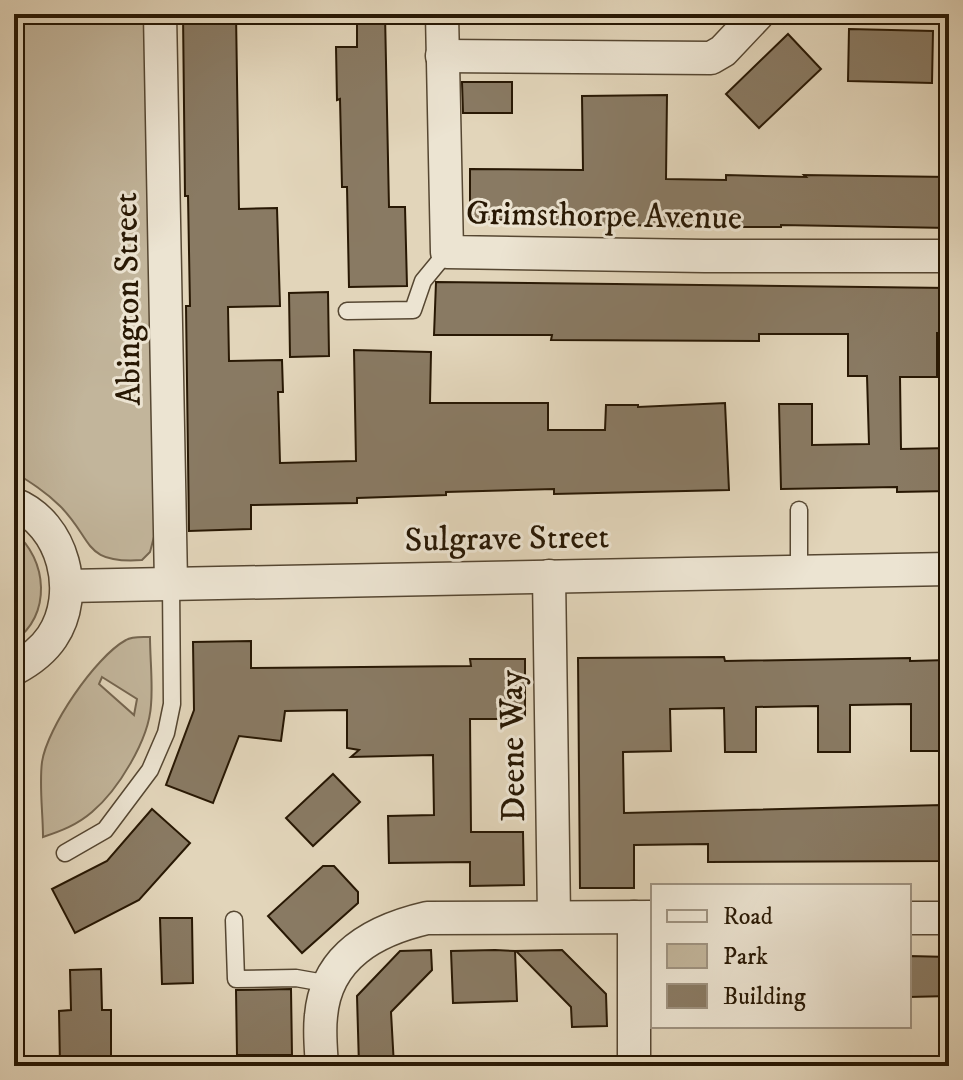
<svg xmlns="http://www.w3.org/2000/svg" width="963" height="1080" viewBox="0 0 963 1080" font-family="'IM FELL DW Pica',serif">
<rect width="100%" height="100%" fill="#e2d5ba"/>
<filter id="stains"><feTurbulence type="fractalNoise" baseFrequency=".0025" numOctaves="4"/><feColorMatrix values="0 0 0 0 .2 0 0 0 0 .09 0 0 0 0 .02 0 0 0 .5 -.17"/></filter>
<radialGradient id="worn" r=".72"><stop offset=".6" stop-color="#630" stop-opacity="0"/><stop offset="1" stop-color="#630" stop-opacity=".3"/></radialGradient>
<g fill="#c2b59b" stroke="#756650" stroke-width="2" fill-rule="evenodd">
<path d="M14 14H145L155 533 150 552 142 560C82 564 94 540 60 506 46 492 30 482 14 472Z"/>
<path d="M14 532C48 559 52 616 14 641Z"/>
<path d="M150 637C150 659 153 683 151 705 149 740 118 790 92 812 77 825 61 831 43 837 43 813 39 786 42 762 47 728 95 657 126 640 132 636 142 637 150 637ZM102 677 137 699 134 715 99 684Z"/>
</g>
<g fill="#897a63" stroke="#281804" stroke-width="2">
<polygon points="183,14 236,14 239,209 277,208 280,306 228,307 229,361 282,360 283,392 278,392 280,463 356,461 354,350 431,352 430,403 548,403 548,430 605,430 606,405 638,405 638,407 725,403 729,490 554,494 554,489 446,492 446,495 357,498 357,503 251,505 251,529 189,531 186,306 190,306 188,196 185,196"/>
<polygon points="357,14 385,14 389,207 405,207 407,286 349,287 347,187 342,187 340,99 337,100 336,47 357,47"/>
<polygon points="849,29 933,31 932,83 848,81"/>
<polygon points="788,34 821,69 759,128 726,94"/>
<polygon points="462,82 512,82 512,113 463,113"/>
<polygon points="667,95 666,179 726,180 726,175 806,177 804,175 949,177 949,228 781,225 781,227 725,227 572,224 572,220 470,220 470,169 583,170 582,96"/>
<polygon points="436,282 949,288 949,333 937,333 937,377 900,377 901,449 949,448 949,491 897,492 897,487 781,489 779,404 812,404 812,445 869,444 867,376 848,376 848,334 759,334 759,341 551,340 552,335 434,335"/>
<polygon points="328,292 329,356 290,357 289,293"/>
<polygon points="251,641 251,668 471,666 470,659 525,659 525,719 470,719 471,832 523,832 524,885 470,886 470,862 389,863 388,816 434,815 433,755 351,757 359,750 347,748 347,710 285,711 281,741 239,736 213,803 166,785 194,710 193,642"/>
<polygon points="724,657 725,661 910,658 910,661 949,660 949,707 942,707 943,751 911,751 911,704 850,705 850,752 818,752 818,706 756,707 756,752 725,752 724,708 670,709 671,751 623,752 624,813 942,805 942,861 708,862 708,844 634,845 634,888 580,888 578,658"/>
<polygon points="333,774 360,802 313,846 286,818"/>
<polygon points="152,809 190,843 139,900 75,933 52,889 107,861"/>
<polygon points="323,866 334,866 358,892 358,903 302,953 268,916"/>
<polygon points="160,918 192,918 193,983 162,984"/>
<polygon points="431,950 432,970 391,1012 394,1066 359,1066 357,996 400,951"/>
<polygon points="495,950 515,951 517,1001 453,1003 451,951"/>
<polygon points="562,950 606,994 607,1026 572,1027 571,1007 516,951"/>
<polygon points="909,956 949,957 949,996 909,997"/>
<polygon points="101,969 102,1010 111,1010 111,1066 60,1066 59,1011 71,1010 70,970"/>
<polygon points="291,989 292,1055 237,1055 236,990"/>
</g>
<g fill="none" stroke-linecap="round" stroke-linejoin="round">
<defs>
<g id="lane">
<polyline points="347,311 413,310 423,281 447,252"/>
<polyline points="799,510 799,571"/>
<polyline points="65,853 105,830 150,770 166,733 172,704 171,583"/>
<polyline points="234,920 236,979 296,978 330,984"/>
</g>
<g id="street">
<polyline points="160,14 171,583"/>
<polyline points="442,14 447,252 705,256 949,256"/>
<polyline points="442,56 711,58 723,51 758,14"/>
<path d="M14 504C64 524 81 594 52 637 42 652 29 661 14 669"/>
<polyline points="549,576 554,916"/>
<polyline points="67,586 949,569"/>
<polyline points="909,918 949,918"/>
<path d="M322 1066C321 1050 319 1032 321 1016 326 956 375 930 427 918L653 917"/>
<polyline points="634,1066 634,917"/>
</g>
</defs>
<use href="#lane" stroke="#564732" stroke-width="19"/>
<use href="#street" stroke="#564732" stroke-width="35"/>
<use href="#lane" stroke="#ece4d2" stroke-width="16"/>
<use href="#street" stroke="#ece4d2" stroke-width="32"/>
</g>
<g text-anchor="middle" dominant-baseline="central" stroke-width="6" stroke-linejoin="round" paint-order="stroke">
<g font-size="34" fill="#281804" stroke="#ece4d2">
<text transform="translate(604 216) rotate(1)">Grimsthorpe Avenue</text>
<text transform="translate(128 299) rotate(-91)">Abington Street</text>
<text transform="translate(507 539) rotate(-1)">Sulgrave Street</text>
<text transform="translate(513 746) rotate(-91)">Deene Way</text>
</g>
</g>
<rect width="963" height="1080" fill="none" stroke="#e2d5ba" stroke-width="48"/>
<rect x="16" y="16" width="931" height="1048" fill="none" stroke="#281804" stroke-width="4"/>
<rect x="24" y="24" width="915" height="1032" fill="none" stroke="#281804" stroke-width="2"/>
<rect x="651" y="884" width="260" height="144" fill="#ece4d2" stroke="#9e9280" stroke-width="2"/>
<rect x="667" y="910" width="40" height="12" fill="#ece4d2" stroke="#9e9280" stroke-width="2"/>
<text x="723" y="924" font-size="24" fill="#281804">Road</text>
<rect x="667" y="944" width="40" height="24" fill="#c2b59b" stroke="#9e9280" stroke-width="2"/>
<text x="723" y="964" font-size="24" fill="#281804">Park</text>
<rect x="667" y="984" width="40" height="24" fill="#897a63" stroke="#9e9280" stroke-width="2"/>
<text x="723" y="1004" font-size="24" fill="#281804">Building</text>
<rect width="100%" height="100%" filter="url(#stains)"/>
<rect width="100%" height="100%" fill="url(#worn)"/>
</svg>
